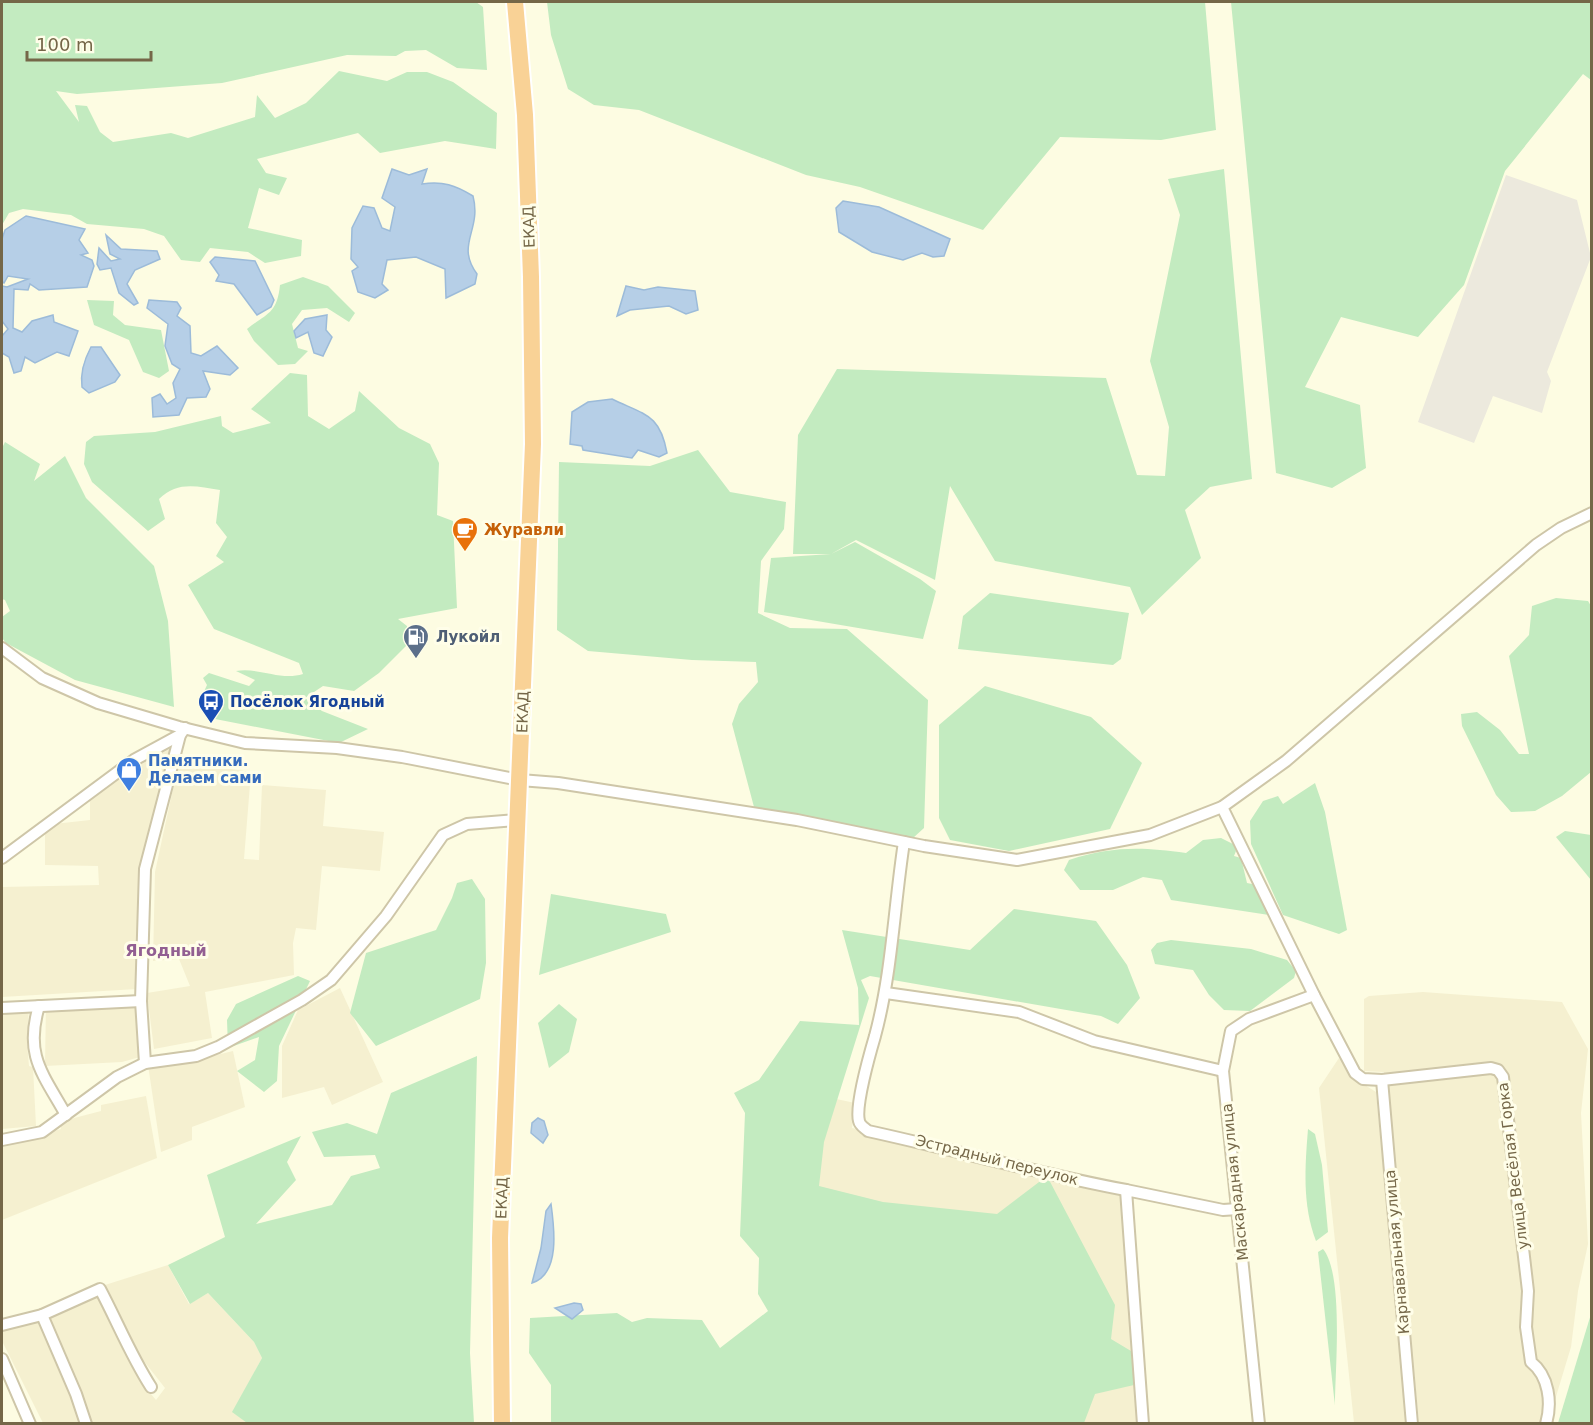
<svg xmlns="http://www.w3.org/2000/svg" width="1593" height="1425" viewBox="0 0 1593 1425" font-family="'DejaVu Sans',sans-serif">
<rect width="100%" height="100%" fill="#fdfce2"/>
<g fill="#f5f0d0">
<polygon points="164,747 174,752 141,866 137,989 2,997 2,887 99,885 98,866 45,865 45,825 90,820 90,797"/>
<polygon points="179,761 251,772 244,859 259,860 262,785 326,790 323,826 384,832 380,871 322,866 316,930 296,928 293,943 294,975 205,992 212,1038 154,1049 147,993 190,986 179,959 153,961 155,872"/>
<polygon points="340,988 383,1082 332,1105 324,1087 282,1098 282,1046 298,1010"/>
<polygon points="1423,992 1562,1002 1588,1049 1581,1113 1588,1244 1578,1291 1571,1347 1548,1423 1419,1423 1384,1072 1364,1071 1364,999 1369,996"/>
<polygon points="136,999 140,1057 122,1062 45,1066 46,1005"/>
<polygon points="29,1007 27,1042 29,1066 33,1067 36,1126 2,1129 2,1009"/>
<polygon points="233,1051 245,1107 192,1127 192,1140 161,1152 148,1065 188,1062"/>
<polygon points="1339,1058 1360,1082 1376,1092 1407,1423 1354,1423 1319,1088"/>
<polygon points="146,1096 157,1158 2,1220 2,1139 21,1140 61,1129 59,1122 101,1111 101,1105"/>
<polygon points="827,1097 855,1103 852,1128 1122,1194 1138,1423 1065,1423 815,1187"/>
<polygon points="168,1265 189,1304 208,1293 254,1342 262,1358 233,1412 247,1423 90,1423 46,1314 98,1291 139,1371 145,1387 156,1400 165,1388 143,1360 105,1285"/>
<polygon points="39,1317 83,1423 43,1423 2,1341 2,1324"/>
</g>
<polygon fill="#ece9dd" points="1506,175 1577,200 1591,257 1547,372 1551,381 1542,413 1493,396 1474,443 1418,422"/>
<g fill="#c3ebc0">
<polygon points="2,2 476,2 483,7 487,70 457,68 426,50 405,51 396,56 347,55 222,83 77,94 56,91 79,122 75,105 87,106 100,132 113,142 171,133 188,138 255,117 257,95 275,118 306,103 339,71 387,81 407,72 427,72 453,82 497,113 496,149 445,141 380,153 358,133 257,159 266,173 287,178 279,195 259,188 248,228 302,240 301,256 265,263 248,252 210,248 200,262 181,260 164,236 144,229 87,224 71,215 23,209 9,213 2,225"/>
<polygon points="547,2 1205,2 1216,130 1161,140 1060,137 983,230 860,187 806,175 639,110 594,105 568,89 551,35"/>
<polygon points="1231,2 1591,2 1591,80 1583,74 1505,171 1464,285 1418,337 1341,317 1305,387 1360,405 1366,468 1332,488 1276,473"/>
<polygon points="1224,169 1252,479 1210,487 1185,510 1201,558 1142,615 1130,587 995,561 950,486 935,580 856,540 831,554 855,542 920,579 936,591 923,639 764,612 771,558 831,554 793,554 798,435 837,369 1106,378 1137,475 1165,476 1169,427 1150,361 1180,215 1168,179"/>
<path d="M303 277 328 286 355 313 349 322 327 308 302 310 292 324 298 348 308 351 295 364 278 365 254 341 247 329C267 313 277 314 280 285Z"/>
<polygon points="87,300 114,301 113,315 125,325 161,330 169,371 159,378 143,372 129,340 94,325"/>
<path d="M290 373 307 375 308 416 329 429 355 411 359 391 399 428 430 444 439 463 437 515 453 521 457 608 398 619 407 626V645L379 673 354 691 323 686 305 698 322 711 368 729 339 743 210 718 201 698 207 685 203 678 209 673 249 686 255 680 236 671C259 667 280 681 303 674L299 663 214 629 188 585 224 562 216 556 227 537 216 523 220 490C196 486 177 481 159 499L165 519 148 531 92 482 84 464 86 442 94 436 155 432 221 416 222 426 233 433 271 423 251 409Z"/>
<polygon points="5,442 40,464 34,481 65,456 86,498 154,566 168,621 174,707 75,680 6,643 2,638 2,617 10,611 5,600 2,599 2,448"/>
<polygon points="698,450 730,492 786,502 784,529 761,561 758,613 790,628 847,629 928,700 924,828 913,838 754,807 732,724 739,704 758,682 756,662 692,660 588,651 557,630 559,462 650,466"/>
<polygon points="990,593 1129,613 1121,659 1113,665 958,649 963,616"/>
<polygon points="1556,598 1588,601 1591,606 1591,772 1562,796 1535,811 1511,812 1496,795 1462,726 1461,714 1477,712 1500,730 1519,754 1529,754 1509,656 1529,635 1532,606"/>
<polygon points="985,686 1091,717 1142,763 1110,829 1009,851 950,840 939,818 939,725"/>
<polygon points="1315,783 1325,812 1347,930 1339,934 1283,915 1251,844 1250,821 1263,801 1278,796 1283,804"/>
<polygon points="1565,831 1591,835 1591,880 1556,837"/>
<path d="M1221 838 1233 844 1236 851 1234 856 1241 858 1247 883 1257 885 1269 915 1171 900 1162 880 1143 877 1113 890H1080L1064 870 1069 860C1113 846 1142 847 1186 853L1203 840Z"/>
<polygon points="472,879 485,899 486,963 480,999 376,1046 350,1013 366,953 436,930 452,898 457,883"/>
<polygon points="551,894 666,914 671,932 539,975"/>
<polygon points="1014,909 1096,921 1127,965 1140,998 1118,1024 1101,1016 870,976 861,980 869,998 824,1142 819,1186 883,1202 997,1214 1047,1176 1115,1305 1111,1339 1131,1351 1134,1385 1095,1394 1084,1423 551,1423 551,1385 529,1353 530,1318 617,1313 632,1322 647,1318 702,1320 720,1348 768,1311 758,1294 759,1258 740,1236 745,1113 734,1093 759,1080 800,1021 859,1025 858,988 842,930 970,950"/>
<polygon points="1171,940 1251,949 1287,960 1296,971 1294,978 1250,1011 1224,1010 1209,995 1193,970 1155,964 1151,950 1157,943"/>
<polygon points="298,976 310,981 279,1046 277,1081 264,1092 237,1071 255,1060 259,1037 228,1048 227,1020 236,1004"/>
<polygon points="559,1004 577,1019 569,1052 549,1068 538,1023"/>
<polygon points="477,1056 470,1353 474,1423 247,1423 232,1412 262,1358 254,1342 208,1293 190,1304 168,1265 225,1237 207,1175 301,1136 287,1162 296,1180 256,1224 332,1205 351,1176 380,1168 375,1155 324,1157 312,1132 347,1123 377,1134 391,1093"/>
<path d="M1308 1129 1315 1134 1322 1165 1328 1232 1316 1241C1302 1205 1305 1166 1308 1129Z"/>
<path d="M1323 1249C1344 1274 1335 1371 1335 1406L1318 1252Z"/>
<polygon points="1591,1314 1591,1423 1558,1423"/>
</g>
<g fill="#b6cfe7" stroke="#9cbbd9" stroke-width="1.5">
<path d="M392 169 409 175 427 169 422 184C443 181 455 185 473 196 482 231 455 244 477 274L475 284 446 298 445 269 416 257 387 260 382 284 388 290 375 298 358 292 352 271 358 267 351 259 352 228 363 206 374 208 382 228 390 231 395 207 382 198Z"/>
<polygon points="843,201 879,207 950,239 944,256 933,257 922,253 903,260 872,252 839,232 836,208"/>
<polygon points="26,216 85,229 79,240 88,253 81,255 92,260 94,266 87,287 39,290 30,284 28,290 14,289 13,328 22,332 32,321 53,315 54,322 78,331 69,356 57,352 35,363 25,357 21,371 14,373 9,357 2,353 2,336 8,329 2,321 2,286 7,287 28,279 8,276 4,283 2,281 2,239 5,230"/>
<polygon points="106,235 121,249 157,251 160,259 135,270 127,284 138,303 134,305 119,293 111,268 100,270 97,264 99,248 111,261 120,259 110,254"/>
<polygon points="215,257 255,261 274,300 271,307 257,315 234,284 216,281 219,275 210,262"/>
<polygon points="626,286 644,290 658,287 695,291 698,310 686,314 669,306 630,310 617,316"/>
<polygon points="149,300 177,302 181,308 177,316 190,326 191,353 201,356 217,346 238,368 230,375 203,371 210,389 206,397 187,398 179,415 153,417 152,398 160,394 167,404 176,398 173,383 180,369 172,364 165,346 168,324 147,308"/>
<polygon points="327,315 326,330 332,337 323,356 314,353 308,332 296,338 294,331 305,319"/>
<path d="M91 347H101L120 375 115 382 89 393 82 387C80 372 84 360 91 347Z"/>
<path d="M612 399C645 415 660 414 667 453L659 457 638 450 632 458 583 450 582 446 570 444 572 412 588 402Z"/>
<polygon points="538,1118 544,1121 548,1135 543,1143 531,1133 532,1123"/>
<path d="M551 1204C554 1226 561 1274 532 1283L541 1248 546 1211Z"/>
<polygon points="574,1303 581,1304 583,1310 572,1319 555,1308"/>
</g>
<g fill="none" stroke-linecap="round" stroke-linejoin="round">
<defs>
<g id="minor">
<polyline points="2,648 42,678 98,703 179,727 245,743 337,748 402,757 520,780 558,783 797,820 924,846 1017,860 1150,835 1222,807 1286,761 1536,545 1561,528 1592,513"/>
<path d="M1222 807 1314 995 1355 1073 1363 1079 1382 1080 1491 1068 1498 1070 1503 1077 1528 1291 1526 1327 1531 1362C1549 1376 1552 1403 1546 1424"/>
<path d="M904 842C894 907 892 973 875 1036 870 1053 855 1106 859 1121 860 1126 865 1128 868 1131 955 1150 1040 1174 1126 1190"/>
<polyline points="2,858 134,760 180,735"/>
<polyline points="886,993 1019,1012 1094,1041 1223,1071"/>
<path d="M39 1006C24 1055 43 1074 66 1115"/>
<polyline points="2,1008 141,1001"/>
<polyline points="145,1063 141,1001 145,869 180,735 185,728"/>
<polyline points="1382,1080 1412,1424"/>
<polyline points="2,1140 42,1132 117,1077 145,1063 196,1056 218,1047 302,1000 331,980 386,916 443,835 467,824 517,820"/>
<polyline points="42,1315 76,1394 86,1424"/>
<path d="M2 1325 42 1315 100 1289C117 1321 131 1356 151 1387"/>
<polyline points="2,1359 30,1424"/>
<polyline points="1143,1424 1126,1190 1223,1210 1238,1209"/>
<polyline points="1259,1424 1223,1071 1231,1031 1249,1019 1314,995"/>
</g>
<polyline id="highway" points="502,1424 500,1238 533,444 531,277 525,115 515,2"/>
</defs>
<use href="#minor" stroke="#cec6a8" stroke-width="14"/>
<use href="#highway" stroke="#fff" stroke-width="20"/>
<use href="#minor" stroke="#fff" stroke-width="10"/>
<use href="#highway" stroke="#f9d296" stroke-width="16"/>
</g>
<defs>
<symbol id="cafe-pin" viewBox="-11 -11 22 30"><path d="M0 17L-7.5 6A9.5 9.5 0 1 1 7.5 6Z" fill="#e8710a" stroke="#fffee9"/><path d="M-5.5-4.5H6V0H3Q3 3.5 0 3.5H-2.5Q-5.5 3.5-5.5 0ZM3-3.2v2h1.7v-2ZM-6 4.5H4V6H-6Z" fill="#fff"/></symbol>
<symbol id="fuel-pin" viewBox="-11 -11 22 30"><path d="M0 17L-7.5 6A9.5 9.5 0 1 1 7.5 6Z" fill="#5c6f8a" stroke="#fffee9"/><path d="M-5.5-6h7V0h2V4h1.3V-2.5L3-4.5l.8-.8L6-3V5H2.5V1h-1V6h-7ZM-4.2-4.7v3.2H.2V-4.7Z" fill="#fff"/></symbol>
<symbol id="bus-pin" viewBox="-11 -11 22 30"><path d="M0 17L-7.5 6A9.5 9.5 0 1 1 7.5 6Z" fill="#1a4fb4" stroke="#fffee9"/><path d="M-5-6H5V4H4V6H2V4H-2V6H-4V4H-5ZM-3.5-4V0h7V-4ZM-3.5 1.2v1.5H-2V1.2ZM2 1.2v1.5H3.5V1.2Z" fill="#fff"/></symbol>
<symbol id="shop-pin" viewBox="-11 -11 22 30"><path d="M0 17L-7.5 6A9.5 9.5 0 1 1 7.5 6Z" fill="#3f7fe0" stroke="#fffee9"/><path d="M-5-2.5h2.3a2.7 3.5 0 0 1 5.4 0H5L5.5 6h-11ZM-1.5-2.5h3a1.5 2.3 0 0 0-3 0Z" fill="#fff"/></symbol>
</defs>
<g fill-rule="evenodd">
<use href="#cafe-pin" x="450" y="515" width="30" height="40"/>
<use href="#fuel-pin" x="401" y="622" width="30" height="40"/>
<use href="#bus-pin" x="196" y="687" width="30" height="40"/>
<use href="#shop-pin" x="114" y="755" width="30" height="40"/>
</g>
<g text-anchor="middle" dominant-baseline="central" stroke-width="6" stroke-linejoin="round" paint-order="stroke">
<g font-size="15" fill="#756748" stroke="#fffee9">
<text transform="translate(529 227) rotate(-92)">ЕКАД</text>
<text transform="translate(523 712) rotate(-88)">ЕКАД</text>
<text transform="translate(997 1160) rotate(14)">Эстрадный переулок</text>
<text transform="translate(1513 1166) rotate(-97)">улица Весёлая Горка</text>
<text transform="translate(1235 1182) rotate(-96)">Маскарадная улица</text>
<text transform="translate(502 1198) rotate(-88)">ЕКАД</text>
<text transform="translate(1397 1252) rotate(-95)">Карнавальная улица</text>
</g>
<g font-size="15" font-weight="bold" fill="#c56008" stroke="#fffee9" text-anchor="start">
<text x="484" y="530">Журавли</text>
</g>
<g font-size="15" font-weight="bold" fill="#4e5e75" stroke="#fffee9" text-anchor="start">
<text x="436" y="637">Лукойл</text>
</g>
<g font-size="15" font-weight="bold" fill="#164399" stroke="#fffee9" text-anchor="start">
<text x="230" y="702">Посёлок Ягодный</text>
</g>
<g font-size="15" font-weight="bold" fill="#366cbe" stroke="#fffee9" text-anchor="start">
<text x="148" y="761">Памятники.<tspan x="148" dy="17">Делаем сами</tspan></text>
</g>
<g font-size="16" font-weight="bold" fill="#925f92" stroke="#fffee9">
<text x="166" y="950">Ягодный</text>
</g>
</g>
<rect width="1593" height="1425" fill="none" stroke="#756748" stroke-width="6"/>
<path d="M27 51v9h124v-9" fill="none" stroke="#756748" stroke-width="3"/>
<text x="36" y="51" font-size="18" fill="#756748" stroke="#fffee9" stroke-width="4.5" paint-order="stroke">100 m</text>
</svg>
